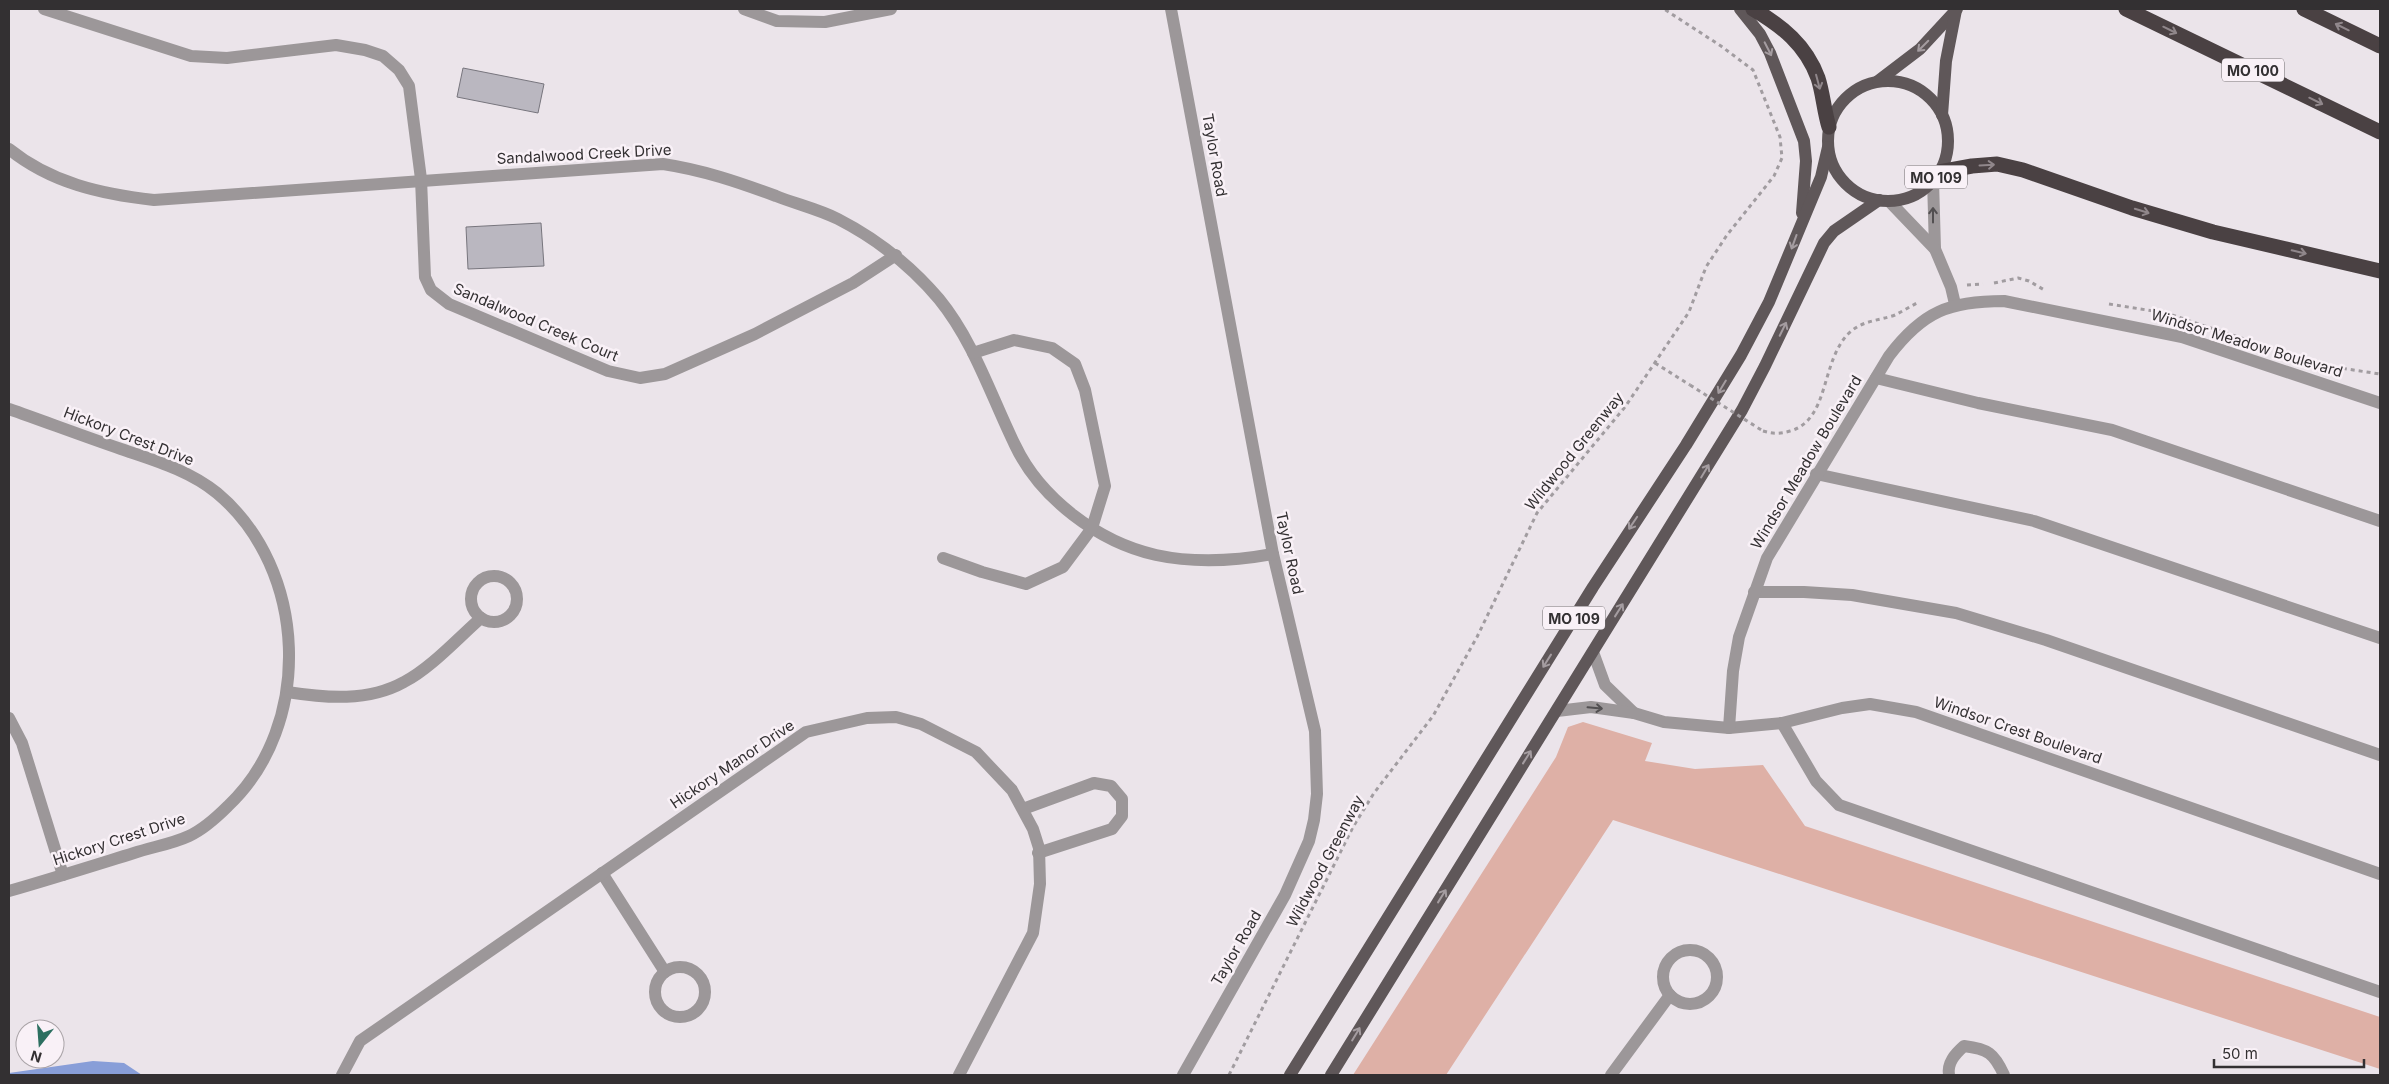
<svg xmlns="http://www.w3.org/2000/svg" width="2389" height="1084" viewBox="0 0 2389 1084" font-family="Inter,sans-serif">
<rect width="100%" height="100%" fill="#ebe4ea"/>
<polygon fill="#deb0a6" points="1583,722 1652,743 1645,761 1695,769 1763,765 1805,826 2380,1017 2380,1069 1613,820 1446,1075 1353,1075 1556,757 1568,727"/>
<polygon fill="#889ed8" points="93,1061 124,1063 142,1075 9,1075 9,1073"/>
<g fill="#bab7c0" stroke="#77757d">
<polygon points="463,68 544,84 538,113 457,97"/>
<polygon points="541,223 544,266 468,269 466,227"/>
</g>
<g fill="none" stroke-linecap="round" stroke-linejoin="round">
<g stroke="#a19ca0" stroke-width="3" stroke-dasharray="4 4" stroke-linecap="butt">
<polyline points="1994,283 2018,278 2029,281 2046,291"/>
<polyline points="1967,285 1983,284"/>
<polyline points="2109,304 2166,313 2259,344"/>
<polyline points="1655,363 1690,385"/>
<polyline points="2327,366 2380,374"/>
<path d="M1763 431C1773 434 1780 434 1790 431 1830 420 1820 362 1849 333 1863 320 1878 321 1895 315 1903 311 1911 306 1919 302"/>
<polyline points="1229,1075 1353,827 1374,793 1433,716 1477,637 1537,513 1625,407 1689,312 1706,267 1727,235 1774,176 1782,158 1780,137 1753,70 1721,46 1664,9"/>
</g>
<g stroke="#9c9799" stroke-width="12">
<polyline points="44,9 191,56 227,58 336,45 365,50 383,56 399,70 409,86 421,179 425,277 431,290 449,304 608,371 640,378 665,374 755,334 853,283 896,255"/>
<polyline points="744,9 777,21 825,22 891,9"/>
<polyline points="1171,9 1273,554 1315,731 1317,794 1314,820 1309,841 1285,895 1183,1075"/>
<path d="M9 149C51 183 101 194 154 200L663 164C703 170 738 182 776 196 796 204 818 209 838 219 877 239 911 266 939 299 974 342 991 396 1015 445 1040 498 1098 542 1156 555 1193 563 1235 561 1273 554"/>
<polyline points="1933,180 1935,249 1951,287 1955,304"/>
<polyline points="1889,201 1935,249"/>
<polyline points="1876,378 1978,403 2112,430 2380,521"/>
<path d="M9 409C46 422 83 436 121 449 153 460 189 470 217 493 308 569 314 725 228 806 217 817 202 830 189 836 172 844 152 847 134 853 92 866 51 879 9 891"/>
<polyline points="1816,474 2034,521 2380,638"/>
<polyline points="943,558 982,572 1026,584 1063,567 1092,528 1105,486 1085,390 1075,364 1052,348 1014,340 973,353"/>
<circle cx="494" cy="599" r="23"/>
<polyline points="1754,592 1804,592 1852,595 1956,613 2046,640 2380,755"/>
<polyline points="1593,652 1605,685 1634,713"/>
<path d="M287 692C326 698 368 702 404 682 431 668 458 638 481 618"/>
<polyline points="1557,711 1591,707 1634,713 1664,722 1729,728 1782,723 1842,708 1870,704 1916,712 2380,874"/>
<polyline points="9,718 22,743 63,875"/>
<polyline points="1782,723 1816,781 1839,805 2380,992"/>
<path d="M1729 728 1733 671 1739 637 1767 558 1889 356C1923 311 1950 301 2004 301L2182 337 2380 403"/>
<polyline points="1023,809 1094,783 1111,786 1122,799 1122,816 1112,829 1038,853"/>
<polyline points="602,873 665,972"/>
<circle cx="1690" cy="977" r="27"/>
<circle cx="680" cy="992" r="25"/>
<polyline points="342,1075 360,1041 806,732 867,718 896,717 921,724 976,752 1012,790 1033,829 1039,848 1040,884 1033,933 959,1075"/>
<polyline points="1611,1075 1670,995"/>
<path d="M1949 1075C1947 1063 1955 1054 1964 1046 1988 1049 1994 1053 2004 1075"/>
</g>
<g stroke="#5f5759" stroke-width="12">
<polyline points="1740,9 1760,34 1770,53 1804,141 1806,161 1802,213"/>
<circle cx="1888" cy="141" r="60"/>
<polyline points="1878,81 1920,49 1957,9"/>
<polyline points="1942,115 1946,61 1956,10"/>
<polyline points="1290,1075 1593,587 1686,445 1741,355 1769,302 1821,177 1828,147"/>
<polyline points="1331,1075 1742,410 1765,366 1824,243 1834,231 1879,200"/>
</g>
<g stroke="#4a4143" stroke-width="15">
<path d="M1753 9C1782 26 1806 45 1818 78 1823 93 1824 111 1829 127"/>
<polyline points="2126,9 2380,132"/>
<polyline points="2304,9 2380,46"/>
<polyline points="1939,172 1972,166 1997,164 2023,170 2132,208 2213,232 2380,271"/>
</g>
<polyline stroke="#a19ca0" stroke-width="3" stroke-dasharray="4 4" stroke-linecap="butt" points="1690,385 1763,431"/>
</g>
<defs><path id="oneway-shaft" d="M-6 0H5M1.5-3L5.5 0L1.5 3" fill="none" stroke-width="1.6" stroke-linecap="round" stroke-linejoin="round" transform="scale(1.25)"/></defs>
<g stroke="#90878b">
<use href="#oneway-shaft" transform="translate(2342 27) rotate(-154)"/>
<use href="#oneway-shaft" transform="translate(2170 30) rotate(26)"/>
<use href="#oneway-shaft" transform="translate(1818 82) rotate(75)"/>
<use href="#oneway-shaft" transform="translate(2316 101) rotate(26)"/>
<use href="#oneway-shaft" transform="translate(1987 165) rotate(-3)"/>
<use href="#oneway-shaft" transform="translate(2142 211) rotate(17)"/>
<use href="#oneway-shaft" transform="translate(2299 252) rotate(13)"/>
</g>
<g stroke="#a49ca0">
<use href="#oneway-shaft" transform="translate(1923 46) rotate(135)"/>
<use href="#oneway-shaft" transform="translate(1768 49) rotate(63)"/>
<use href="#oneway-shaft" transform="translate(1794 242) rotate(110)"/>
<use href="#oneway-shaft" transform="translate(1783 329) rotate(-64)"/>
<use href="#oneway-shaft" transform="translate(1722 387) rotate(121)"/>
<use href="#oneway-shaft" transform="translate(1705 471) rotate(-59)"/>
<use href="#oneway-shaft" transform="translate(1633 523) rotate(124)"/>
<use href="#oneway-shaft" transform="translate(1619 610) rotate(-58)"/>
<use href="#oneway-shaft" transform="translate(1547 661) rotate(122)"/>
<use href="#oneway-shaft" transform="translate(1527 757) rotate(-58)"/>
<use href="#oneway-shaft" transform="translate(1442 896) rotate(-58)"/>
<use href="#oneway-shaft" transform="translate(1356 1034) rotate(-59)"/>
</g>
<g stroke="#524f51">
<use href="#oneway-shaft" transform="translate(1933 215) rotate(-90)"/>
<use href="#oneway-shaft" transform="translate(1595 708) rotate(5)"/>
</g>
<g text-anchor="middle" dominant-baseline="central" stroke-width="5" stroke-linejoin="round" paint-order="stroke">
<g fill="#f9f1f7" stroke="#6e6a6d" stroke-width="1">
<rect x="2222" y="58.5" width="62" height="23" rx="4"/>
<rect x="1905" y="165.5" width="62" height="23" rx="4"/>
<rect x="1543" y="606.5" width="62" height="23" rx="4"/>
</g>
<g font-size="14" font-weight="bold" fill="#333032">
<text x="2253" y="70">MO 100</text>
<text x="1936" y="177">MO 109</text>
<text x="1574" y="618">MO 109</text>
</g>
<g font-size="15" fill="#333032" stroke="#f9f1f7">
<text transform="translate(584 154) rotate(-3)">Sandalwood Creek Drive</text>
<text transform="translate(1215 155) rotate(80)">Taylor Road</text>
<text transform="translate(536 322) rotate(23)">Sandalwood Creek Court</text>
<text transform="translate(2247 343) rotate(17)">Windsor Meadow Boulevard</text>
<text transform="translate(129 436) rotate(21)">Hickory Crest Drive</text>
<text transform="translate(1574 451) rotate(-51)">Wildwood Greenway</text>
<text transform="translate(1806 462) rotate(-59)">Windsor Meadow Boulevard</text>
<text transform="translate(1290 553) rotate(78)">Taylor Road</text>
<text transform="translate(2018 730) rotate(19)">Windsor Crest Boulevard</text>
<text transform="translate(732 764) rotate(-34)">Hickory Manor Drive</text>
<text transform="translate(119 839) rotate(-18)">Hickory Crest Drive</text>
<text transform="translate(1325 861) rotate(-62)">Wildwood Greenway</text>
<text transform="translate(1236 948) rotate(-60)">Taylor Road</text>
</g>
</g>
<rect width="2389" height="1084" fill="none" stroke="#333032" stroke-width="20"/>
<g transform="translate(40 1044) rotate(197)"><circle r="24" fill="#f9f1f7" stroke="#aaa4a8"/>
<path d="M0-4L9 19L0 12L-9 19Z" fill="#2c6f60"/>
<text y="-8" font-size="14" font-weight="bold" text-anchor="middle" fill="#333032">N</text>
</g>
<path d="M2214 1059v8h150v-8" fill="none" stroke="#333032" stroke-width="2.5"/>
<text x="2222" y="1059" font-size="15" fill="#333032" stroke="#f9f1f7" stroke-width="4" paint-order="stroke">50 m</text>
</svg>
